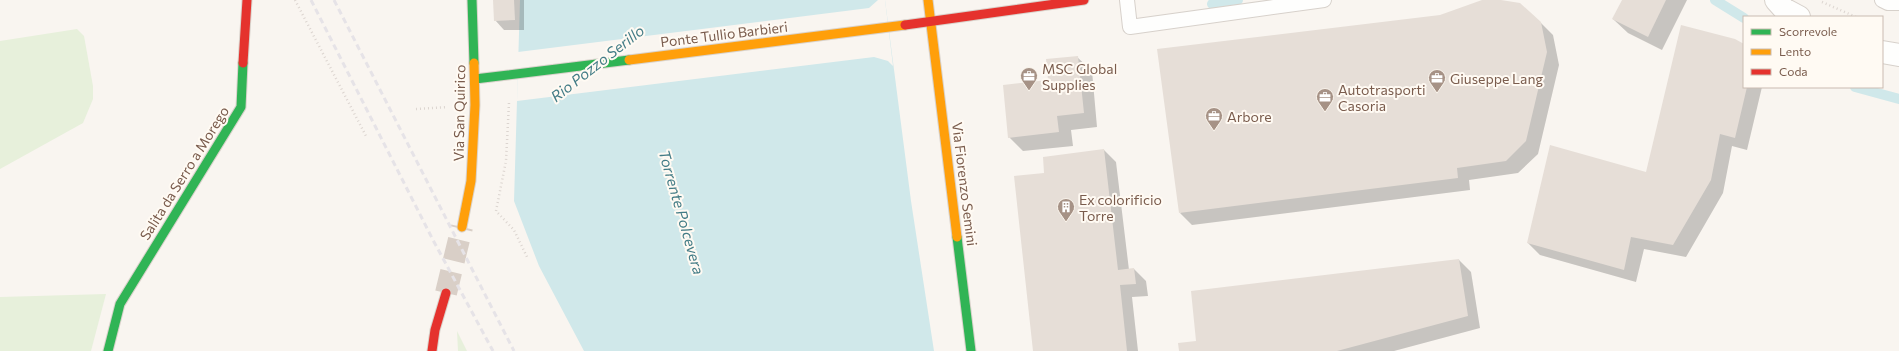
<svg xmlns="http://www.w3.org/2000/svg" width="1899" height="351" viewBox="0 0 1899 351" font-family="Commissioner,sans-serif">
<rect width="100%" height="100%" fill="#f9f5f0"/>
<g fill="#e7f0db">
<polygon points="77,29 84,36 93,86 93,99 83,123 0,169 0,41"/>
<polygon points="106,294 91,351 0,351 0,297"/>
<polygon points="457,331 467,351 458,351"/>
</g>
<polygon fill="#d0e8ea" points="520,0 885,0 911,201 934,351 584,351 539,266 514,201"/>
<polygon fill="#f9f5f0" points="878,0 885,0 893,66 888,61 874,57 517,101 518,52 869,8"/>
<g fill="#0003">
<polygon points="494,0 524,0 524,30 504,30 495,20"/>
<polygon points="1485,0 1495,0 1540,22 1553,35 1559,65 1538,154 1518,173 1469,180 1470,190 1192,225 1180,213 1441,16"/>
<polygon points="1623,0 1687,0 1662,50 1628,33 1613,19"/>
<polygon points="1744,45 1744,87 1762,87 1747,150 1732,146 1723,193 1686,257 1644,249 1636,282 1540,255 1528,243 1647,174"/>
<polygon points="1077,57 1092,71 1097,127 1071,130 1073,146 1023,151 1009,137 1049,81"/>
<polygon points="1104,150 1116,162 1129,270 1134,269 1146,281 1148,296 1132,297 1138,351 1034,351 1045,174"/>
<polygon points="1459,260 1471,272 1480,328 1394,351 1180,351 1197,342"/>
</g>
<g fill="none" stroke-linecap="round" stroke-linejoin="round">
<g stroke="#d0e8ea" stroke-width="10">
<polyline points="1715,0 1744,18"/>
<polyline points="1212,4 1238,0"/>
<polyline points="1855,87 1899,99"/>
</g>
</g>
<g fill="#e6ded7">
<polygon points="493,0 514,0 515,20 494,21"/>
<polygon points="1482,0 1501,0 1520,3 1541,22 1547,52 1526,141 1506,161 1457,168 1458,178 1179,213 1157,49 1440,15"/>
<polygon points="1622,0 1666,0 1648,37 1612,19"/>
<polygon points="1681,25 1735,39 1744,44 1744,87 1747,87 1735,138 1720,134 1711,180 1673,245 1631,237 1624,270 1527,243 1550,145 1646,172"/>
<polygon points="1078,56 1084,113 1057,116 1059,132 1008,138 1003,85 1048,80 1046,59"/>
<polygon points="1104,149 1118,270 1134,268 1136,284 1120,285 1127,351 1033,351 1014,176 1044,173 1043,157"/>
<polygon points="1459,259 1468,316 1337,351 1179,351 1178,343 1196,341 1191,291"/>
</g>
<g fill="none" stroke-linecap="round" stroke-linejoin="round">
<polyline stroke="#d9cfc7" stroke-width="22" stroke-dasharray="22 11" stroke-linecap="butt" points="446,293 462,227"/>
<defs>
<g id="lane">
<polyline points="1127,0 1130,27 1324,0"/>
<polyline points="1882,0 1888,3 1899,3"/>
</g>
<g id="street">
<polyline points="1776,0 1784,9 1799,17"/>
<polyline points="1882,52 1899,55"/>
</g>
<g id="fast">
<polyline points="472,0 474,63"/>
<polyline points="475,79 629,60"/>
<polyline points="957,237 971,351"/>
<polyline points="108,351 120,304 241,107 243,63"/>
</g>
<g id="slow">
<polyline points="928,0 957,237"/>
<polyline points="629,60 905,25"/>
<polyline points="462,227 471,181 475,105 474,63"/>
</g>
<g id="jam">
<polyline points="905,25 1084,0"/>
<polyline points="243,63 247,0"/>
<polyline points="432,351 435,330 446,293"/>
</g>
</defs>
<use href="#lane" stroke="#d7d1cb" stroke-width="16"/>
<use href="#street" stroke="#d7d1cb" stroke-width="24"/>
<use href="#fast" stroke="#d9d2cb" stroke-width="11"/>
<use href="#slow" stroke="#d9d2cb" stroke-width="11"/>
<use href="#jam" stroke="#d9d2cb" stroke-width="11"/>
<g stroke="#dcd5d0" stroke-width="2.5" stroke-dasharray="1 3" stroke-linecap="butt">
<polyline points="295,0 366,136"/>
<polyline points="1822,2 1856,17"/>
<polyline points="509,103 506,161 496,211 514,230 527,257"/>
<polyline points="416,109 447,107"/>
</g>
<use href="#lane" stroke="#fefefd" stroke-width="14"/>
<use href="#street" stroke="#fefefd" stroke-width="22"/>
<use href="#fast" stroke="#30b455" stroke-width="9"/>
<use href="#slow" stroke="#ff9f0a" stroke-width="9"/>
<use href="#jam" stroke="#e5322d" stroke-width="9"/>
<g stroke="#e6e3e7" stroke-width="3" stroke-dasharray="6 4" stroke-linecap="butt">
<polyline points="311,0 433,240 493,351"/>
<polyline points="334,0 514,351"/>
</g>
</g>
<defs>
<symbol id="office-pin" viewBox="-11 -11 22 30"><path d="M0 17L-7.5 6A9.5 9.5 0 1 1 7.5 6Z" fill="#a69286" stroke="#fffaf3"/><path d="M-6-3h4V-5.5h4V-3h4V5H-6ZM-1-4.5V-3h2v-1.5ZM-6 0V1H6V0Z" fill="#fff"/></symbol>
<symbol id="building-pin" viewBox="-11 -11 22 30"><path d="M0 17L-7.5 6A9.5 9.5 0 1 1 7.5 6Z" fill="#a69286" stroke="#fffaf3"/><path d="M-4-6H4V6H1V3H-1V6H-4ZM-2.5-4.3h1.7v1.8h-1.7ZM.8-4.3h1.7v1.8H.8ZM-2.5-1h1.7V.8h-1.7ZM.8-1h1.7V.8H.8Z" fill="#fff"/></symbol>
</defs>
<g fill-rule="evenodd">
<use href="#office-pin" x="1019" y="66" width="20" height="27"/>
<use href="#office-pin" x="1427" y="68" width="20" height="27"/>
<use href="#office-pin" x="1315" y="87" width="20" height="27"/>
<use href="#office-pin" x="1204" y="106" width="20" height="27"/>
<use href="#building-pin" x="1056" y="197" width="20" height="27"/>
</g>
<g text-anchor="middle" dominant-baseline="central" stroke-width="4" stroke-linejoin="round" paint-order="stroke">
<g font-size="14" fill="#7a5c4d" stroke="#fffaf3">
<text transform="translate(724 34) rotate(-7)">Ponte Tullio Barbieri</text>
<text transform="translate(459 113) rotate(-89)">Via San Quirico</text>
<text transform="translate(184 173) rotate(-58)">Salita da Serro a Morego</text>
<text transform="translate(965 184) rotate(83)">Via Fiorenzo Semini</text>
</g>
<g font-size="14" fill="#7a5c4d" stroke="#fffaf3" text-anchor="start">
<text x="1042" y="68">MSC Global<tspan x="1042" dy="16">Supplies</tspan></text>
<text x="1450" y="78">Giuseppe Lang</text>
<text x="1338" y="89">Autotrasporti<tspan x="1338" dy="16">Casoria</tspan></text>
<text x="1227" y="116">Arbore</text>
<text x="1079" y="199">Ex colorificio<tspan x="1079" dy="16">Torre</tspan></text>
</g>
<g font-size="15" font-style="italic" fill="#437c86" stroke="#fffaf3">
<text transform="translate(597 63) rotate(-38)">Rio Pozzo Serillo</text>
<text transform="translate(682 212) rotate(74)">Torrente Polcevera</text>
</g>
</g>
<rect x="1743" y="16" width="140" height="72" fill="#fffaf3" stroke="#cabbb1"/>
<rect x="1751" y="29" width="20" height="6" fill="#30b455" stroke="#cabbb1"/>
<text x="1779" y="36" font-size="12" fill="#7a5c4d">Scorrevole</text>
<rect x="1751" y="49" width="20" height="6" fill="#ff9f0a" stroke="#cabbb1"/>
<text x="1779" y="56" font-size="12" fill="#7a5c4d">Lento</text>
<rect x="1751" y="69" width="20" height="6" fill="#e5322d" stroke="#cabbb1"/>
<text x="1779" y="76" font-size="12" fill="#7a5c4d">Coda</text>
</svg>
